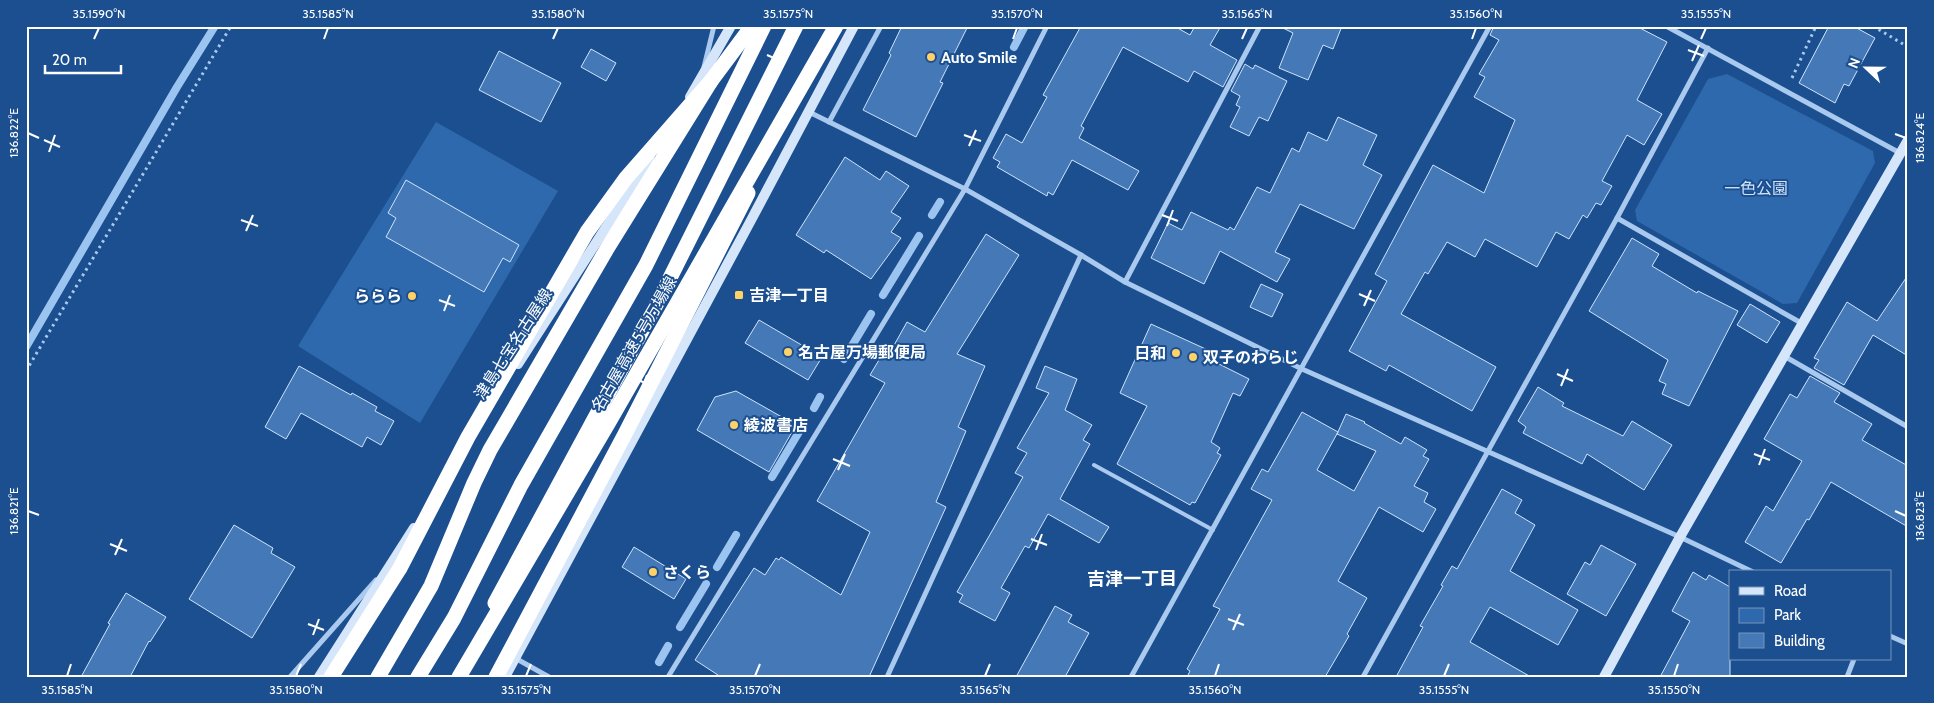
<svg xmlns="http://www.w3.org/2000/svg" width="1934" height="703" viewBox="0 0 1934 703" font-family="Cabin,'Noto Sans JP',sans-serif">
<rect width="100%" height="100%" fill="#1b4f8f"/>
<g fill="#2e69ad">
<polygon points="1727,74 1873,151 1875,163 1797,303 1783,304 1637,221 1635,210 1708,79"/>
<polygon points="436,122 558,191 420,423 298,346"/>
</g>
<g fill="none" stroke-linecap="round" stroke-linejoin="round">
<g stroke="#9cc4f0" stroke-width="8">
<polyline points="1014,47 1025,26"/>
<polyline points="932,215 940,202"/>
<polyline points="883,295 919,236"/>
<polyline points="26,347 177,87 215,26"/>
<polyline points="844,359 871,314"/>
<polyline points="814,408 820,397"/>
<polyline points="772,477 802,427"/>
<polyline points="717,567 736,535"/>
<polyline points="680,627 706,584"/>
<polyline points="659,662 668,646"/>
</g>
</g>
<g fill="#4478b7" stroke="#cfe3fa">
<polygon points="902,26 968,26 940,82 943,83 916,137 863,110 891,55 889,53"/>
<polygon points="1081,26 1174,26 1190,35 1195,26 1221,26 1210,45 1237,60 1223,87 1194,71 1188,82 1123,47 1081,126 1084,128 1079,138 1139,171 1128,190 1072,160 1053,195 1048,192 1047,196 997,167 1000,162 993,158 1006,134 1022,143 1047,97 1043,95"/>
<polygon points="1279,26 1342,26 1333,49 1323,45 1308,80 1279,68 1293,33"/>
<polygon points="1494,26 1636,26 1667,42 1637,100 1662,114 1644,145 1627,135 1602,181 1612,186 1601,205 1596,203 1587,218 1583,215 1569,239 1556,232 1537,267 1485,239 1475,257 1447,242 1428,274 1425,272 1401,314 1496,367 1472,411 1389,365 1386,371 1349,351 1387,281 1375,274 1433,165 1484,193 1515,120 1474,97 1485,77 1479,74 1499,40 1490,35"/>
<polygon points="1829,26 1853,26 1875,38 1849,86 1844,84 1835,103 1799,83"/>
<polygon points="591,49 616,63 606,81 581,67"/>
<polygon points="499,51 561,83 541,122 479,90"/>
<polygon points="1245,64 1253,69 1255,65 1287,81 1268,121 1259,117 1249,136 1230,127 1240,107 1236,105 1240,96 1231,91"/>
<polygon points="1338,117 1377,135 1363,165 1382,175 1354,229 1300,204 1275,252 1290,259 1277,282 1220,251 1204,284 1151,258 1168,223 1182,230 1191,212 1228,230 1230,227 1234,230 1257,187 1270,193 1292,148 1299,152 1308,132 1327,141"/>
<polygon points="845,157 880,180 886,171 909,186 891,212 901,218 891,232 901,238 871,279 826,250 824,253 796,235"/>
<polygon points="406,180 519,245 510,262 503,258 484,292 386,237 396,218 388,213"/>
<polygon points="986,234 1019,255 957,354 985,366 958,427 966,431 936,502 946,507 869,677 721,677 695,660 754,568 765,575 776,558 779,560 781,557 841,595 870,532 817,501 885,383 870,375 888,345 893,347 907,322 925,332"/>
<polygon points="1632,238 1659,254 1652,266 1697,293 1698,291 1738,311 1689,406 1662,394 1666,384 1659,381 1668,360 1589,311"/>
<polygon points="1908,275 1908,356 1873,335 1844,385 1814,368 1819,360 1814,358 1847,302 1877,321"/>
<polygon points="1261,284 1283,294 1272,317 1250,307"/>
<polygon points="1750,304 1780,322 1767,343 1737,325"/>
<polygon points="759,320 822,357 808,380 745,343"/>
<polygon points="1151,324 1210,351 1207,358 1249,379 1240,396 1233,393 1211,442 1220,448 1217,453 1221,455 1195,503 1192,502 1190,505 1117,464 1147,406 1120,393"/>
<polygon points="299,366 351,395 352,393 377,407 375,411 394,421 381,445 367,437 362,447 301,413 286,439 265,427"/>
<polygon points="1045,366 1077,379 1065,410 1092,425 1083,440 1090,444 1060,499 1109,527 1099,543 1048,514 1029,548 1025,546 1001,588 1010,593 995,621 959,602 963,595 957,592 1023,477 1015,473 1027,453 1017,448 1049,393 1036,388"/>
<polygon points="1810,376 1840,393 1834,402 1872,424 1862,440 1908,466 1908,527 1831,482 1809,520 1807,519 1781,563 1745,542 1766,506 1773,511 1802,461 1764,439 1790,394 1797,398"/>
<polygon points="1538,387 1564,403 1562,406 1623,436 1632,421 1672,445 1644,490 1587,454 1582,464 1523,433 1526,427 1518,421"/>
<polygon points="736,391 796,425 769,472 697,430 715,397"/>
<polygon points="1302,412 1338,432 1317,470 1354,491 1376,451 1337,434 1346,414 1365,422 1364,423 1401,444 1405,437 1427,450 1423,456 1429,459 1414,486 1428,493 1424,502 1436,509 1423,532 1379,507 1338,581 1367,598 1347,634 1349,636 1325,677 1187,677 1190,671 1187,669 1220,609 1213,606 1272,500 1251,489 1262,469 1268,472"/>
<polygon points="1502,489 1522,500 1515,513 1535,525 1510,571 1578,610 1558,645 1490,607 1470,642 1531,677 1396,677 1423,627 1420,626 1443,586 1441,585 1452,566 1457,569"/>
<polygon points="234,525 273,548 271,553 295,567 252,638 189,599"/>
<polygon points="1601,545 1636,564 1606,616 1567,594 1585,562 1590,565"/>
<polygon points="634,547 686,579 674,599 622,567"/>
<polygon points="1693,572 1706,580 1709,575 1730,587 1730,677 1660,677 1690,621 1672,611"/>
<polygon points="126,593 166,617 150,642 149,641 130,677 81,677 110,624 108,623"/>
<polygon points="1055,606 1072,615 1068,622 1089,633 1065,677 1016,677"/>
</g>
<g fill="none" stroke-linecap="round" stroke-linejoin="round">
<g stroke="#a9c9ee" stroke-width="3" stroke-dasharray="2.5 4" stroke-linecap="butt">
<polyline points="1873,26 1908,47"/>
<polyline points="1792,78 1816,26"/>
<polyline points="26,371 231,26"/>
</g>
<polyline stroke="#a9c9ee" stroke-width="4" points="1094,465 1213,530"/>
<g stroke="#a9c9ee" stroke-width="5">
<polyline points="1666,26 1900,153"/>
<polyline points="704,67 714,26"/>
<polyline points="809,112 965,189 1081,255 1125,282 1302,369 1680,537 1753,572"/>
<polyline points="829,122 881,26"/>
<polyline points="1617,218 1803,324"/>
<polyline points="1125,282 1260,26"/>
<polyline points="1784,356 1908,427"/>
<polyline points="1890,636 1908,644"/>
<polyline points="515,658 549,677"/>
<polyline points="290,677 376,580"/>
<polyline points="668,677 965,189 1047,26"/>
<polyline points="887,677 1081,255"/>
<polyline points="1131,677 1490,26"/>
<polyline points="1363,677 1617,218 1708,48"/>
<polyline points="1847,677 1854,659"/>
</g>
<g stroke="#d6e6fa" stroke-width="10">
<polyline points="690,97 731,26"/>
<polyline points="518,364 650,159"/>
<polyline points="319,677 414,528"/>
<polyline points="505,677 749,224 854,26"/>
<polyline points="1604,677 1680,537 1908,140"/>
</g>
<g stroke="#fff" stroke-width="15">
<polyline points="495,603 665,288 796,26"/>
<polyline points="331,677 400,568"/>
<polyline points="378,677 431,586 474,483 490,450 608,247 711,81 752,26"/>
<polyline points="418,677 454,618 521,485 646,265 764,26"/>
<polyline points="496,677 625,434 748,193"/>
</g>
<g stroke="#fff" stroke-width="15">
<polyline points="400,568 468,437 587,232 626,178 711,81"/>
<polyline points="459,677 609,422 836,26"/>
</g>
</g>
<path fill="none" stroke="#fff" stroke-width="2" d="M94 39 99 28M324 39 328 28M553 39 558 28M783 39 788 28M1013 39 1017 28M1242 39 1247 28M1472 39 1476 28M1701 39 1706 28M1688 50 1704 56M767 55 783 62M1692 61 1699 45M772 67 778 50M28 133 39 138M1895 134 1906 138M964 135 981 141M44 140 60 147M969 146 976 130M49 152 55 135M1162 215 1178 221M241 220 258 226M1167 226 1173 210M246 231 253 215M1359 294 1375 301M439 300 455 306M1364 306 1371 290M444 311 450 295M1557 374 1573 381M636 379 652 386M1561 386 1568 369M641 391 647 375M1754 454 1770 460M833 459 850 466M1759 465 1765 449M838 470 845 454M28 511 39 515M1895 511 1906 516M1031 539 1047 545M110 544 127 551M1036 550 1042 534M115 555 122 539M1228 619 1244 625M308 624 324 630M1233 630 1240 614M313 635 319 619M67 676 71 664M296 676 301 664M526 676 531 664M755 676 760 664M985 676 990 664M1215 676 1219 664M1444 676 1449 664M1674 676 1678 664"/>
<g fill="#ffd166" stroke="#1b4f8f" stroke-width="2">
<circle cx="931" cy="57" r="5"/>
<rect x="734" y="290" width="10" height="10" rx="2.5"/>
<circle cx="412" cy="296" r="5"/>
<circle cx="788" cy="352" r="5"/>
<circle cx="1176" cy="353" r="5"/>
<circle cx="1193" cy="357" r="5"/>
<circle cx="734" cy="425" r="5"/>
<circle cx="653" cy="572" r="5"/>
</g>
<g text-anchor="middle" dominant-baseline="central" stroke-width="4" stroke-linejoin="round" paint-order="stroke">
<g font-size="16" font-weight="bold" fill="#fff" stroke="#1b4f8f" text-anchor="start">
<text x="941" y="57">Auto Smile</text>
<text x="749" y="295">吉津一丁目</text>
<text x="402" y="296" text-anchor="end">ららら</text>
<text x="798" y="352">名古屋万場郵便局</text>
<text x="1166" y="353" text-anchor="end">日和</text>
<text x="1203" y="357">双子のわらじ</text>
<text x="744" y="425">綾波書店</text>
<text x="663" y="572">さくら</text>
</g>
<g font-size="16" fill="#cfe3fa" stroke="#1b4f8f">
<text x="1756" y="188">一色公園</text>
</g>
<g font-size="16" fill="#fff" stroke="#1b4f8f">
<text transform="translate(513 344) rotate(-57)">津島七宝名古屋線</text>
<text transform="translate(634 344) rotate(-60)">名古屋高速5号万場線</text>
</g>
<g font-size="18" font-weight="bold" fill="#fff" stroke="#1b4f8f">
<text x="1132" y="579">吉津一丁目</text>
</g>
</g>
<rect width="1934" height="703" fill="none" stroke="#1b4f8f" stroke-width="55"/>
<rect x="1729" y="570" width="162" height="90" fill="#1b4f8f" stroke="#7695bc"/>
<rect x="1739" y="587" width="25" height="8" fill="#d6e6fa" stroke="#7695bc"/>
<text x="1774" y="596" font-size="15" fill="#ffffff">Road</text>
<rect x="1739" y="608" width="25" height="15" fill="#2e69ad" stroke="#7695bc"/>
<text x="1774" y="620" font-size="15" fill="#ffffff">Park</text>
<rect x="1739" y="633" width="25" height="15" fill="#4478b7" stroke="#7695bc"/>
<text x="1774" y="646" font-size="15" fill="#ffffff">Building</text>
<g transform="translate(1866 68) rotate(292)" stroke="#1b4f8f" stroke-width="4" paint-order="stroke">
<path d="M0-4L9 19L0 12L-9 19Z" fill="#ffffff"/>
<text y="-8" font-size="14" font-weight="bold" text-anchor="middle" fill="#ffffff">N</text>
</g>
<path d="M45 65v8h76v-8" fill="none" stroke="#ffffff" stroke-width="2.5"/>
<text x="52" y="65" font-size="15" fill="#ffffff" stroke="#1b4f8f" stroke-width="4" paint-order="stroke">20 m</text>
<rect x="28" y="28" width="1878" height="648" fill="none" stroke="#fff" stroke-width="2"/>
<g font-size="12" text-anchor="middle" fill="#fff">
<text x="99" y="18">35.1590°N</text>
<text x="328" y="18">35.1585°N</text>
<text x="558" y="18">35.1580°N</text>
<text x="788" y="18">35.1575°N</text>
<text x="1017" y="18">35.1570°N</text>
<text x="1247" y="18">35.1565°N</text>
<text x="1476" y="18">35.1560°N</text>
<text x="1706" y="18">35.1555°N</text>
<text transform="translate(14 133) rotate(-90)" y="4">136.822°E</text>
<text transform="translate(1920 138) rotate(-90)" y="4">136.824°E</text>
<text transform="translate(14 511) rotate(-90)" y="4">136.821°E</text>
<text transform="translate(1920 516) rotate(-90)" y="4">136.823°E</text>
<text x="67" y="694">35.1585°N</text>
<text x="296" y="694">35.1580°N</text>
<text x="526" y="694">35.1575°N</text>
<text x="755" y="694">35.1570°N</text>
<text x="985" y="694">35.1565°N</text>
<text x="1215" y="694">35.1560°N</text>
<text x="1444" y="694">35.1555°N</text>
<text x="1674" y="694">35.1550°N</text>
</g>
</svg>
